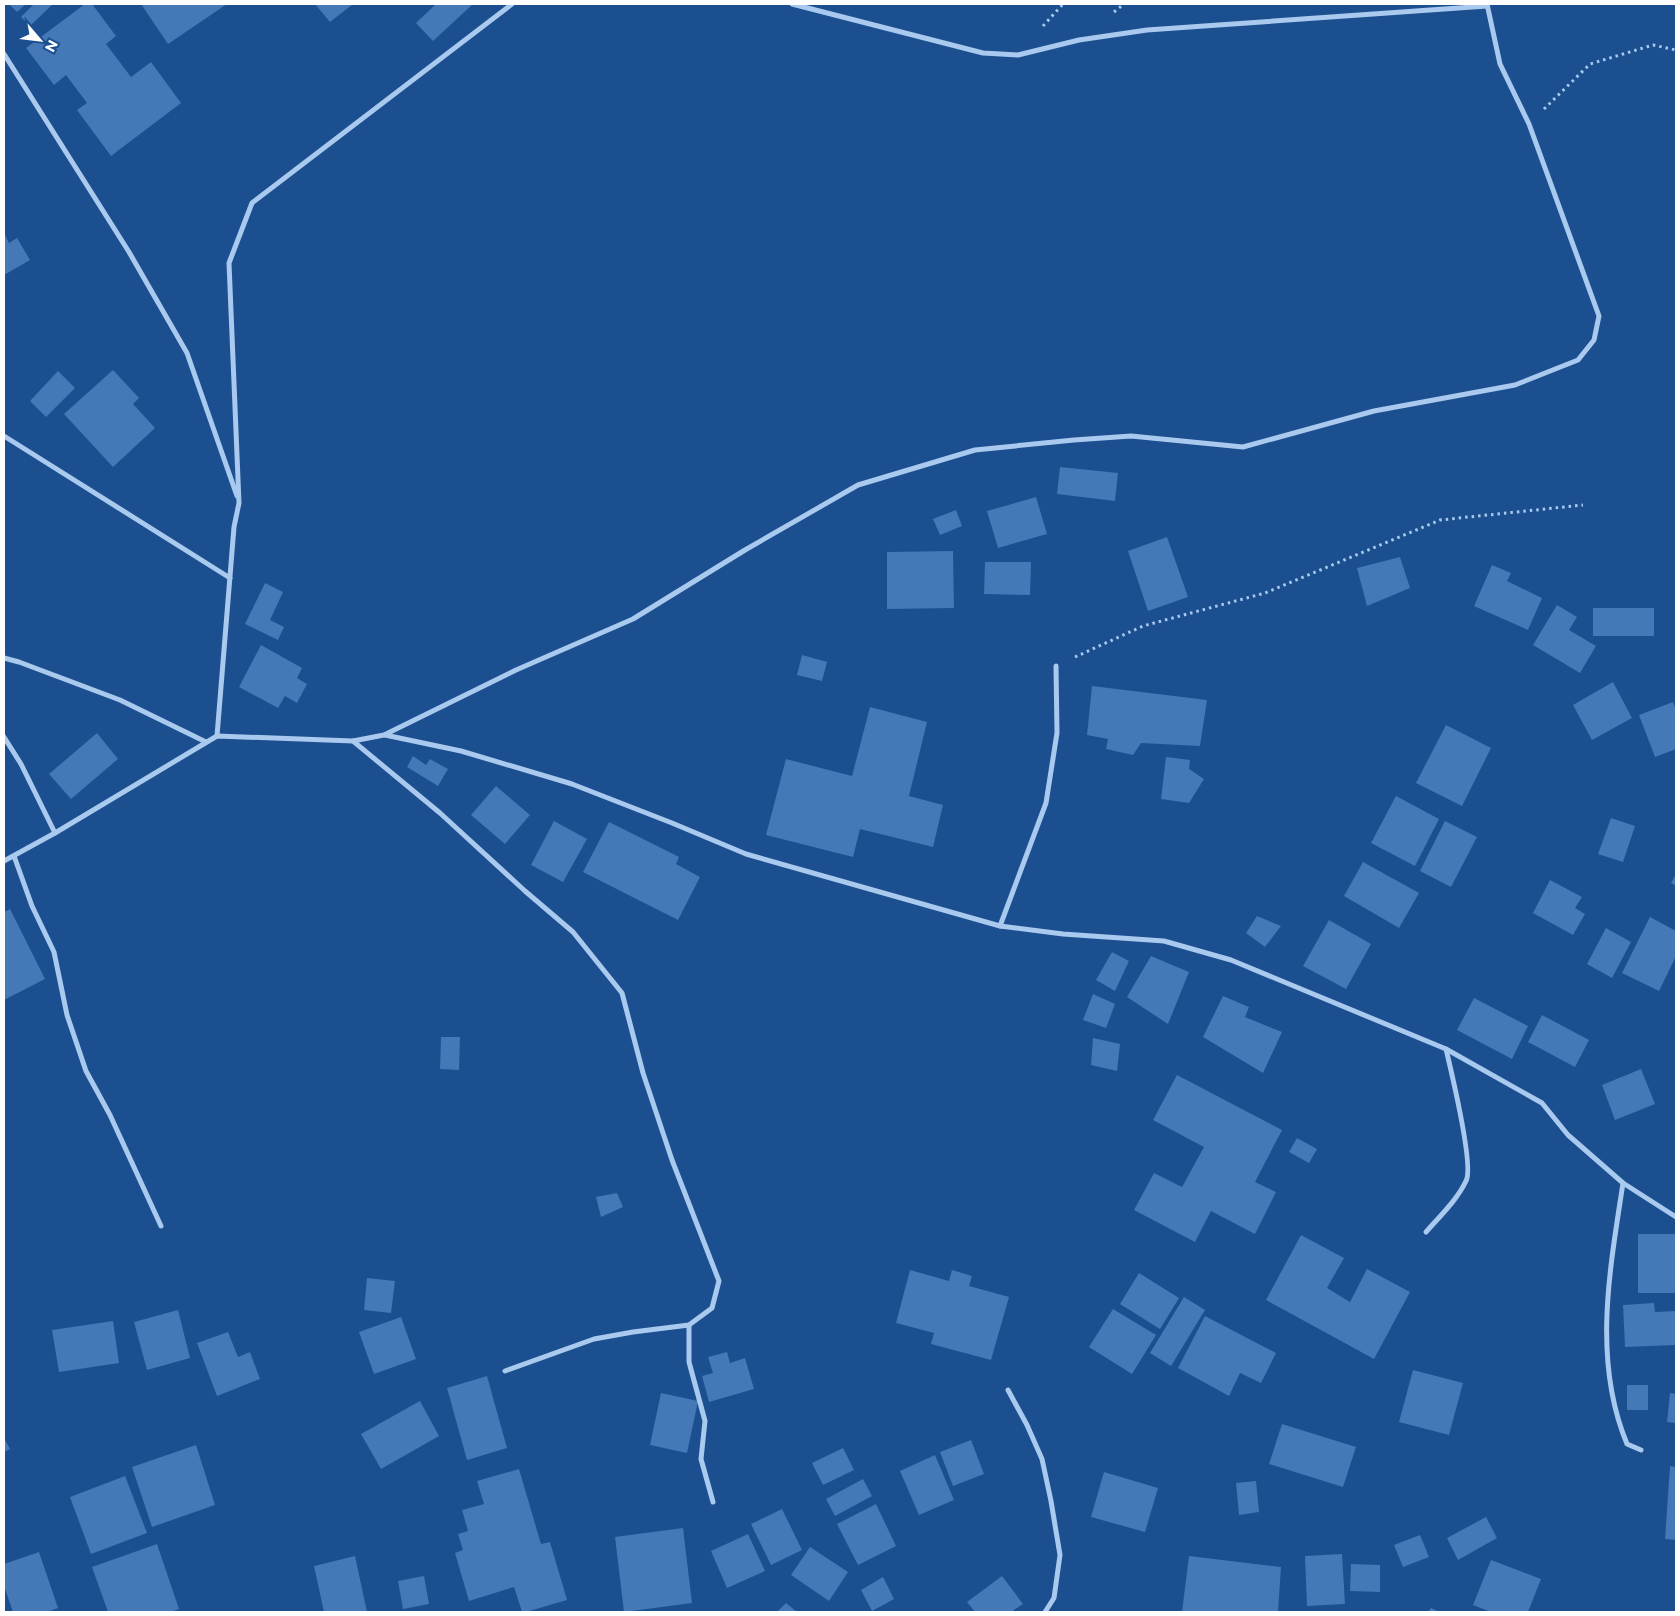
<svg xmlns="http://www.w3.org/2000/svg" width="1680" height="1616" viewBox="0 0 1680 1616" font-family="Montserrat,sans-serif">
<rect width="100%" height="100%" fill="#1b4f8f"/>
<g fill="#4478b7">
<polygon points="9,4 26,4 17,12"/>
<polygon points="34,4 53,4 30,26 21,17"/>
<polygon points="85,4 92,4 116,36 106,44 131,77 151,62 181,103 111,156 77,110 87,103 66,75 54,85 26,48"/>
<polygon points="141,4 227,4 168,44"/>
<polygon points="315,4 353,4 330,22"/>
<polygon points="436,4 473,4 433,41 416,23"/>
<polygon points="4,233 9,243 17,238 30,260 4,275"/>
<polygon points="113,370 139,398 133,404 155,428 113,467 64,414"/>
<polygon points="58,371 75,388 46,417 30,401"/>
<polygon points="1060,467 1118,473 1115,501 1057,494"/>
<polygon points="1036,497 1047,534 998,548 987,511"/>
<polygon points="956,510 962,526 940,535 933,519"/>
<polygon points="1167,537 1188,597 1148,611 1128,551"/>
<polygon points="953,551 954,608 887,609 887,552"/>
<polygon points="1400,557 1410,588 1367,606 1357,568"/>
<polygon points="985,562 1031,562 1030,595 984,594"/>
<polygon points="1492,565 1511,573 1507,581 1542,598 1528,630 1474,606"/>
<polygon points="265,583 283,592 270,620 284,627 278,640 245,624"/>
<polygon points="1557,605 1577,617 1569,630 1596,646 1580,673 1533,645"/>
<rect x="1593" y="608" width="61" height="28"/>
<polygon points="261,645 302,668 297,678 307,684 297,703 285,696 278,708 239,687"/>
<polygon points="802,655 827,662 822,681 797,675"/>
<polygon points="1613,682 1632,718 1592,740 1573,705"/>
<polygon points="1092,686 1207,700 1200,746 1141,743 1133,755 1106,749 1108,739 1087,735"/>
<polygon points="1673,702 1676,710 1676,749 1655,757 1639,715"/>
<polygon points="870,707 927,722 909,796 943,805 933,847 860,829 853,857 766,835 786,759 852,776"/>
<polygon points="1446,725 1491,748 1462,806 1416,783"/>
<polygon points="97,733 118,759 71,799 49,774"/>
<polygon points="413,756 426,765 430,759 448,769 438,786 407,767"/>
<polygon points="1166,757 1190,760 1189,769 1204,779 1189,803 1161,799"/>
<polygon points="496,786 530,815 505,844 471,815"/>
<polygon points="1396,796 1439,819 1415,866 1371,843"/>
<polygon points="1611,818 1635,826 1623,862 1598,854"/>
<polygon points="554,821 587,839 563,882 531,865"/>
<polygon points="1445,821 1477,837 1451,887 1420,871"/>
<polygon points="609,822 679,857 676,864 700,877 678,920 583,872"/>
<polygon points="1363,862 1419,893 1399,928 1344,896"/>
<polygon points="1676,874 1676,886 1671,883"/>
<polygon points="1550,880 1582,897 1575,908 1585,914 1573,935 1533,913"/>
<polygon points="10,909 45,979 4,1000 4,912"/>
<polygon points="1257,916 1281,926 1265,947 1246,933"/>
<polygon points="1650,917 1676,931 1676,956 1659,991 1622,973"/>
<polygon points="1329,920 1371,944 1346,989 1303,966"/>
<polygon points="1606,928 1631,942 1612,978 1587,964"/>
<polygon points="1112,952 1129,961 1115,991 1096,980"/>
<polygon points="1151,956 1189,972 1168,1024 1127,997"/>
<polygon points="1093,994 1115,1004 1106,1028 1083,1020"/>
<polygon points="1223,996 1249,1007 1245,1017 1282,1032 1263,1073 1203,1037"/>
<polygon points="1474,998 1528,1026 1512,1059 1457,1030"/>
<polygon points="1542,1015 1589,1040 1575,1067 1528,1042"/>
<polygon points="441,1037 460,1037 459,1070 440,1069"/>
<polygon points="1093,1038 1120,1044 1117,1071 1091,1065"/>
<polygon points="1641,1069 1655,1104 1615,1120 1602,1085"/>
<polygon points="1177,1075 1282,1130 1255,1182 1276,1192 1255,1234 1211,1211 1195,1242 1134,1210 1154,1173 1182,1187 1204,1147 1153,1120"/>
<polygon points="1297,1138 1317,1149 1309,1163 1289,1152"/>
<polygon points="617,1193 623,1207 601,1217 596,1197"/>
<rect x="1638" y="1234" width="38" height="59"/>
<polygon points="1301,1235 1344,1258 1327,1288 1350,1302 1367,1269 1410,1292 1374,1359 1266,1300"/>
<polygon points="910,1270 949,1281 952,1270 972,1276 969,1286 1009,1297 991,1360 931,1344 934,1333 896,1323"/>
<polygon points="1139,1273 1179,1298 1160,1329 1120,1304"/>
<polygon points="367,1278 395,1281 391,1313 364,1310"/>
<polygon points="1184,1297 1205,1310 1171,1366 1150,1353"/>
<polygon points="1654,1303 1655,1312 1676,1311 1676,1345 1625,1347 1623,1305"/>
<polygon points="1113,1309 1156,1335 1132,1374 1089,1347"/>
<polygon points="178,1310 190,1358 147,1370 134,1322"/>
<polygon points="1205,1316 1276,1353 1261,1383 1240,1373 1229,1396 1178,1368"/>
<polygon points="401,1317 416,1359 374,1374 359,1332"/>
<polygon points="113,1321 119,1363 59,1372 52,1330"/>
<polygon points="228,1332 238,1357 250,1352 260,1379 217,1396 197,1343"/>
<polygon points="727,1352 730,1363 745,1358 754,1389 709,1402 702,1376 713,1373 708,1357"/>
<polygon points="1413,1370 1463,1383 1449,1435 1399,1422"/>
<polygon points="487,1376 507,1448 467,1460 447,1388"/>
<rect x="1627" y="1385" width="21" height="25"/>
<polygon points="661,1393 698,1401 687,1453 650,1445"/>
<polygon points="1670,1393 1676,1394 1676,1423 1667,1422"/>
<polygon points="420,1401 439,1436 381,1469 361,1434"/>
<polygon points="1282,1424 1356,1447 1343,1487 1269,1464"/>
<polygon points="4,1438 10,1449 4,1452"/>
<polygon points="971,1440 984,1474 953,1486 940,1452"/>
<polygon points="196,1445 215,1505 152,1527 132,1467"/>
<polygon points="843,1448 854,1470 823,1485 812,1463"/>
<polygon points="935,1455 954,1500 919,1515 900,1471"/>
<polygon points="1670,1466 1676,1467 1676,1540 1665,1539"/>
<polygon points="519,1469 541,1544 550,1542 567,1600 526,1612 522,1612 514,1587 469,1601 455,1553 463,1550 458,1534 468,1531 462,1510 484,1504 477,1481"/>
<polygon points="1104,1472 1158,1488 1145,1532 1091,1517"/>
<polygon points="125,1476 147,1533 91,1554 70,1497"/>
<polygon points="863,1479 872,1496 835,1516 826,1499"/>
<polygon points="1256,1481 1259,1512 1239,1515 1236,1483"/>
<polygon points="876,1504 896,1546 858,1565 837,1524"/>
<polygon points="782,1509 802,1550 771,1565 751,1524"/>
<polygon points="1486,1517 1497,1538 1458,1560 1447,1538"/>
<polygon points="683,1528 692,1603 624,1612 615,1537"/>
<polygon points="748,1534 765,1571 727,1588 711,1551"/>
<polygon points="1420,1535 1429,1557 1403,1567 1394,1545"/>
<polygon points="157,1544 179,1609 171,1612 108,1612 92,1567"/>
<polygon points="810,1547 848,1572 829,1601 791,1575"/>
<polygon points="39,1552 58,1608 47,1612 13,1612 4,1586 4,1564"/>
<polygon points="1342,1554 1345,1604 1307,1606 1305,1556"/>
<polygon points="355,1556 367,1612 324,1612 314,1566"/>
<polygon points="1189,1556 1281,1567 1278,1612 1182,1612"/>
<polygon points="1491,1560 1541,1579 1528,1612 1491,1612 1473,1605"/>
<polygon points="1351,1564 1380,1565 1380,1592 1350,1591"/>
<polygon points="424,1576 429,1604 403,1609 398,1581"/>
<polygon points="1002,1576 1023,1604 1011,1612 975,1612 967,1602"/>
<polygon points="883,1577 894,1599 872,1611 861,1590"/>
<polygon points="786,1603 797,1612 777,1612"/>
<polygon points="1431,1608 1439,1612 1428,1612"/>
</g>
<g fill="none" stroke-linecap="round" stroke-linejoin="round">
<g stroke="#a9c9ee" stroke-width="3" stroke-dasharray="2.5 4" stroke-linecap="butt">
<polyline points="1114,12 1124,4"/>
<polyline points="1043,26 1063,4"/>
<polyline points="1544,109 1590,64 1653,45 1676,50"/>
<polyline points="1075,657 1143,626 1265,593 1440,520 1583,505"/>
</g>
<g stroke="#a9c9ee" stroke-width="5">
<polyline points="792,4 983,53 1018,55 1079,40 1147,30 1487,6"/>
<polyline points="4,54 129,252 187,353 237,496"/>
<polyline points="4,436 230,578"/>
<polyline points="4,658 19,662 120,700 206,742"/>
<polyline points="385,735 461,751 572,784 672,823 746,854 1000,926 1063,934 1164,941 1231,960 1446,1049 1542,1103 1568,1135 1623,1183 1676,1217"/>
<polyline points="217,736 234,527 239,503 229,263 252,203 512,4"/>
<polyline points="4,737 21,764 55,833"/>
<polyline points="353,741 384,735 516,670 633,619 745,550 858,485 975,450 1074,440 1131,436 1243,447 1374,411 1515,385 1578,360 1594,340 1599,316 1529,124 1500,64 1487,4"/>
<polyline points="14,856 32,906 54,952 67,1015 86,1071 110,1115 161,1226"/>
<polyline points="4,861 55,833 217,736 353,741 440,813 525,891 573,932 622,993 643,1073 672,1160 719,1281 712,1308 689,1325 633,1332 594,1339 505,1371"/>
<polyline points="1000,926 1046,803 1057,733 1056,666"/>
<path d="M1623 1183C1610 1269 1592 1360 1627 1444L1641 1450"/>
<path d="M1426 1232C1440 1216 1457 1200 1466 1181 1474 1167 1451 1070 1446 1049"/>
<polyline points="689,1325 689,1362 705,1421 701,1459 713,1502"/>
<polyline points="1008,1390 1027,1425 1042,1459 1051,1501 1060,1555 1054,1598 1045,1612"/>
</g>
</g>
<rect width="1680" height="1616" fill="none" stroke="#ffffff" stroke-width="10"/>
<g transform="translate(40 40) rotate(118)" stroke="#1b4f8f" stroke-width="4" paint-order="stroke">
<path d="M0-4L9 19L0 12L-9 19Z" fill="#ffffff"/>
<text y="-8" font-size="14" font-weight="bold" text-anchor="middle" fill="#ffffff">N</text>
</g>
</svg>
